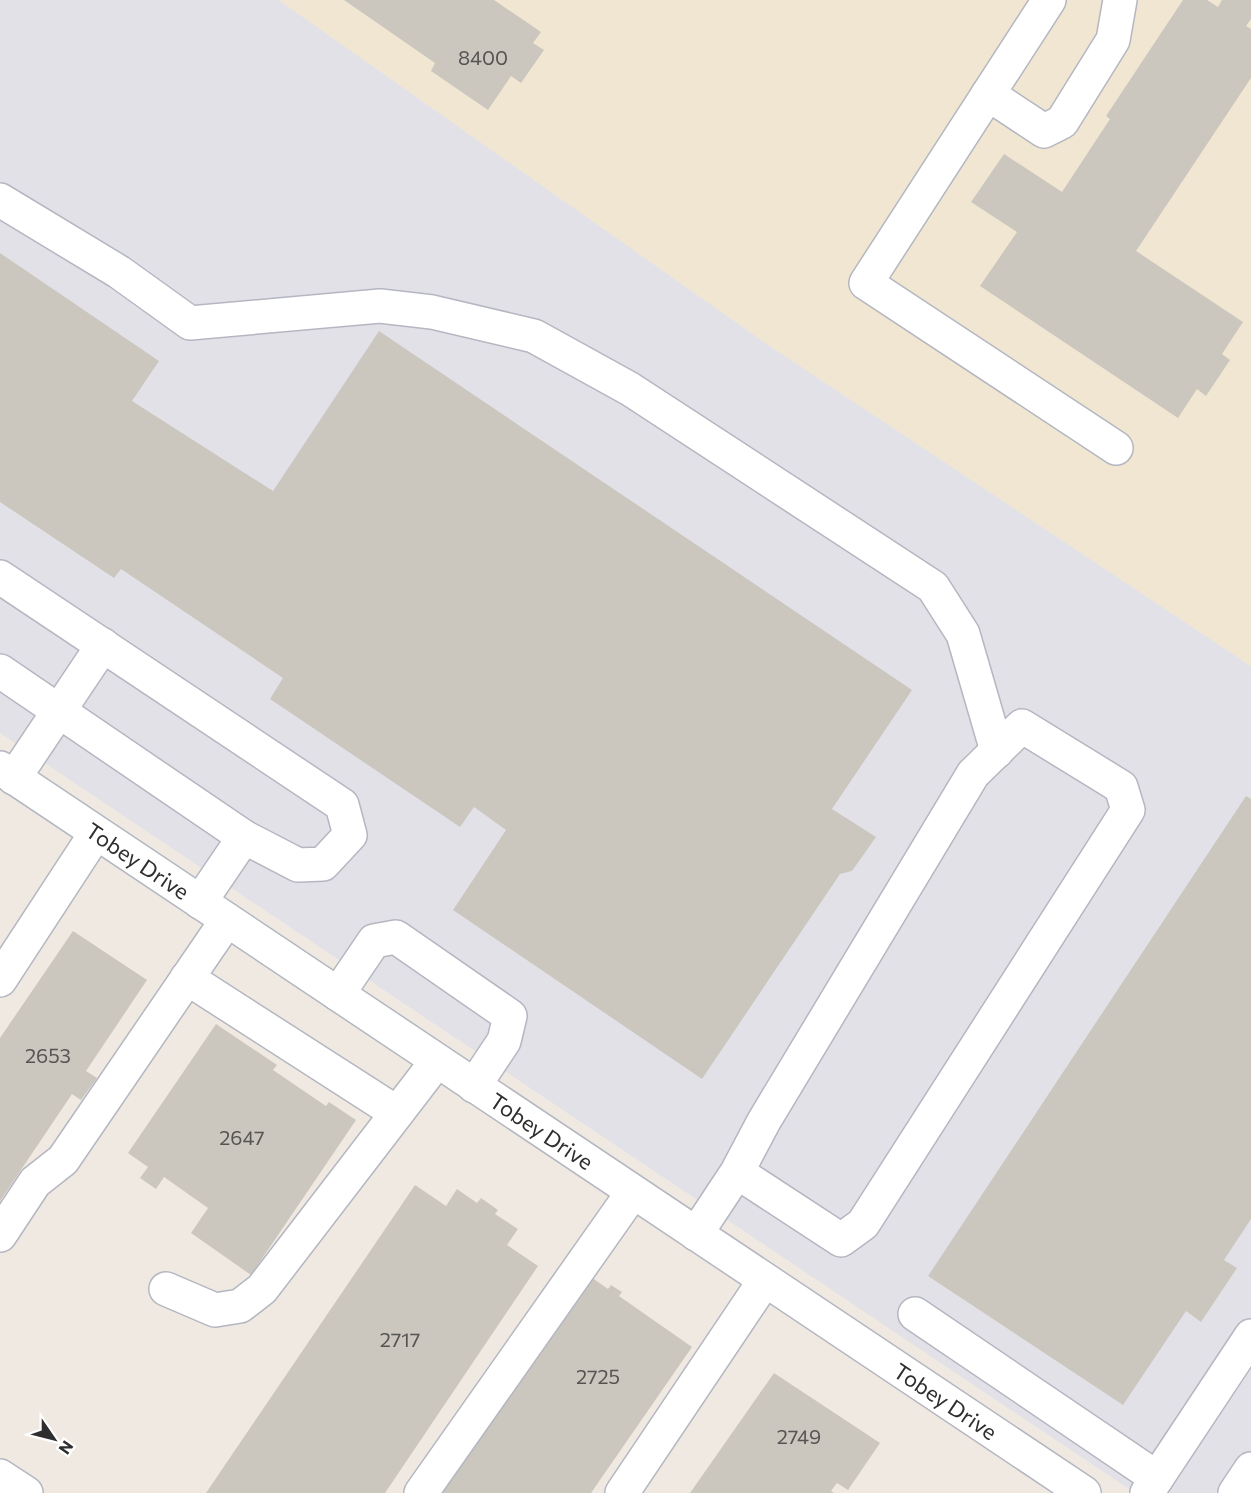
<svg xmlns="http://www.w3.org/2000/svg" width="1251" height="1493" viewBox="0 0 1251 1493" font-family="Commissioner,sans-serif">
<rect width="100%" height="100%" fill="#efe9e1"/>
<polygon fill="#e3e1e8" points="0,0 279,0 764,342 1251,666 1251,1493 1135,1493 0,733"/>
<polygon fill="#f0e6d1" points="279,0 1251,0 1251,666 764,342"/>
<g fill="#cbc7bf">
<polygon points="344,0 494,0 541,32 533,43 544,50 521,83 511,76 488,110 431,71 435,63"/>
<polygon points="1183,0 1207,0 1218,7 1222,0 1251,0 1251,19 1246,26 1251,29 1251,78 1136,251 1243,322 1222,354 1230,360 1206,396 1197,389 1178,418 980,286 1017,232 971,202 1004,154 1062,192 1110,119 1106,116"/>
<polygon points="0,253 159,361 132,401 273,491 379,331 912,690 832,809 876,837 852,871 840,874 702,1079 453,910 506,830 474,807 460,827 270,699 283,678 121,569 114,578 0,502"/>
<polygon points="1246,796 1251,799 1251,1219 1224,1260 1237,1268 1201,1322 1186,1311 1123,1405 928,1276"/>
<polygon points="73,931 147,980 86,1071 97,1078 81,1100 72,1094 0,1201 0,1038"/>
<polygon points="216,1024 277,1065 273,1070 326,1106 329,1102 356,1120 251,1275 191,1233 208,1208 164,1177 156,1189 140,1178 148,1167 128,1153"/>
<polygon points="415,1185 446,1206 457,1189 477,1203 481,1198 498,1210 495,1214 518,1229 507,1245 538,1266 385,1493 206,1493"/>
<polygon points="591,1277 608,1289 611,1285 622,1292 619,1296 692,1347 591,1493 441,1493"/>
<polygon points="774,1373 880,1443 848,1490 837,1483 831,1491 834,1493 690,1493"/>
</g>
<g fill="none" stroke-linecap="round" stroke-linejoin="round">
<defs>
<g id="minor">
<polyline points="1049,0 866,283 1116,448"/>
<polyline points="988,94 1044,131 1062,122 1113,40 1120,0"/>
<polyline points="0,200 119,272 190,323 380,306 432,312 534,336 630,389 933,587 963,634 997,751"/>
<polyline points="0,577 342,805 350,835 323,864 298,865 244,837 0,671"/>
<path id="s1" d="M0 768 1084 1493"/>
<polyline points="14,778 103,645"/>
<polyline points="200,902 244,837"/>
<polyline points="187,978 397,1113"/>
<polyline points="0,980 96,833"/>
<polyline points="338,994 374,941 396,937 510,1016 504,1041 474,1086"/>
<polyline points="696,1234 737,1172 841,1240 863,1224 1128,810 1121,787 1022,726 973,774 764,1121 737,1172"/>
<polyline points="0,1235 35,1182 63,1160 227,920"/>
<polyline points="166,1289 215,1310 240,1306 262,1289 437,1061"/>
<polyline points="915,1314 1157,1478"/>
<polyline points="0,1476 26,1493"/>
<polyline points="421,1493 633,1192"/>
<polyline points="622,1493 765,1280"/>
<polyline points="1147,1493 1251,1336"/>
<polyline points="1235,1493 1251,1469"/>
</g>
</defs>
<use href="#minor" stroke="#b4b7c1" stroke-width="36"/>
<use href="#minor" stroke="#fff" stroke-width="33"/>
</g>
<g text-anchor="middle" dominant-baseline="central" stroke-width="6" stroke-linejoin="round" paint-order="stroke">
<g font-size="20" fill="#555452">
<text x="483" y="57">8400</text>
<text x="48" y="1055">2653</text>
<text x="242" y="1137">2647</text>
<text x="400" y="1339">2717</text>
<text x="598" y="1376">2725</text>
<text x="799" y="1436">2749</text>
</g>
<g font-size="22" fill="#2e2e2e" stroke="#fff">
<text stroke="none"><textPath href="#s1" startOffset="166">Tobey Drive</textPath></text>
<text stroke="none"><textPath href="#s1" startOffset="652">Tobey Drive</textPath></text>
<text stroke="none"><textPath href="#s1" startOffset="1138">Tobey Drive</textPath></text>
</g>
</g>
<g transform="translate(54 1439) rotate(125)" stroke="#ffffff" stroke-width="4.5" paint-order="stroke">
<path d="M0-4.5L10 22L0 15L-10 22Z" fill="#2e2e2e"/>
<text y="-9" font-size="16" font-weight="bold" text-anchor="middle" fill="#2e2e2e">N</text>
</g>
</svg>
